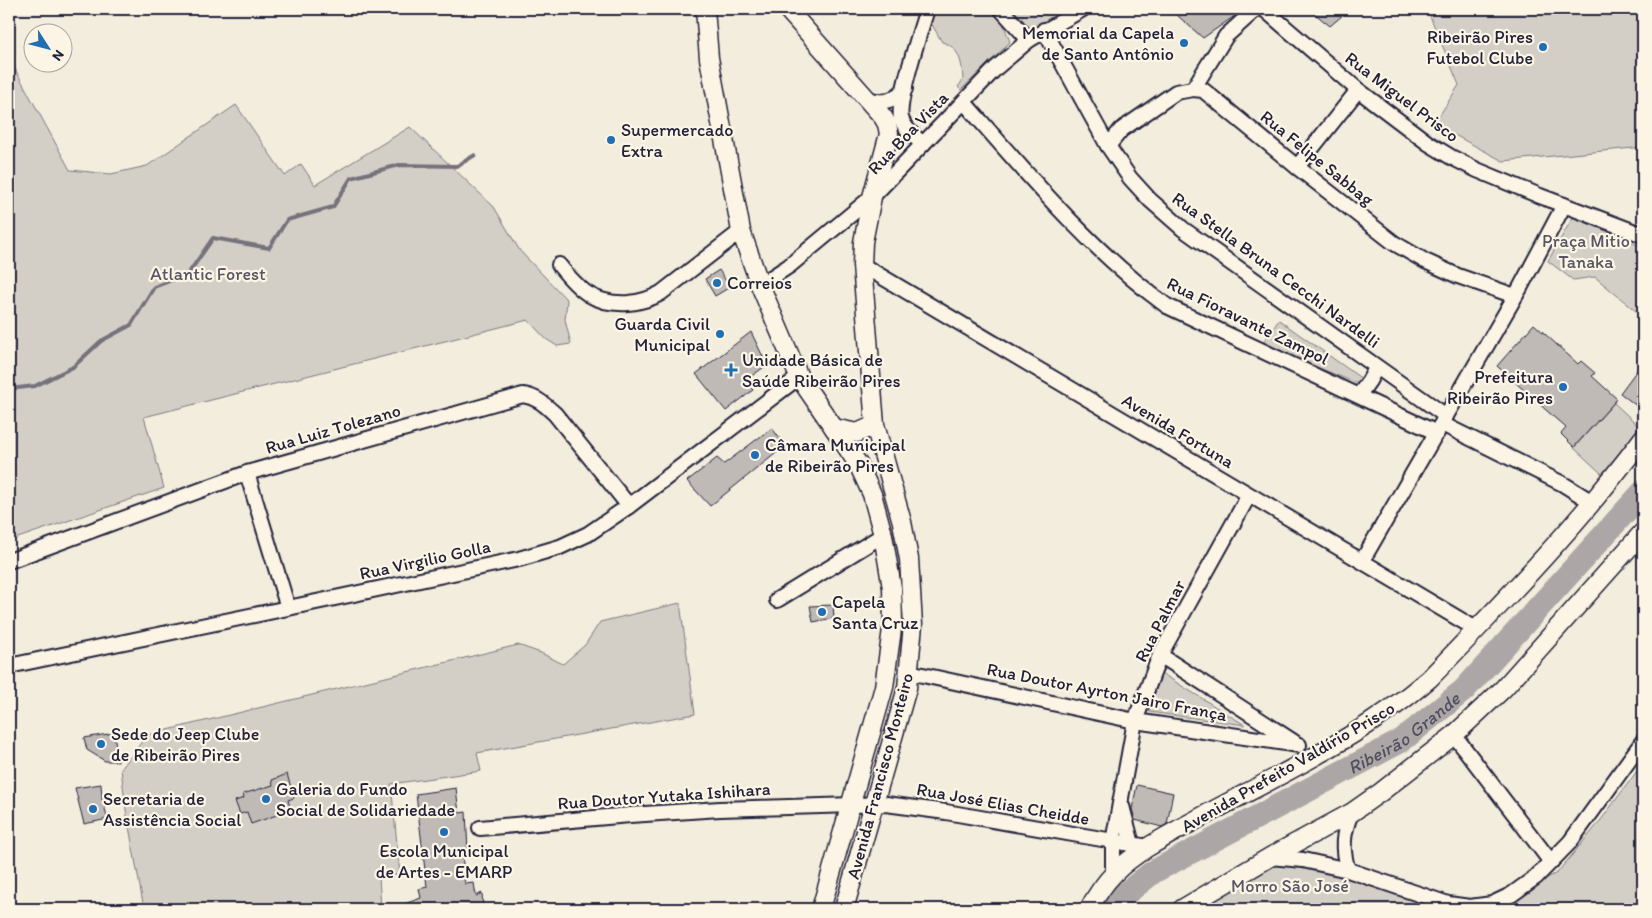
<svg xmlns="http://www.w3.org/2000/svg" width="1652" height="918" viewBox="0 0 1652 918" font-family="Itim,sans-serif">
<rect width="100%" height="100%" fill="#f3edde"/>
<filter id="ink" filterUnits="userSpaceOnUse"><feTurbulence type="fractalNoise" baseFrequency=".02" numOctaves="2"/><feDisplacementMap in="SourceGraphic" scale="10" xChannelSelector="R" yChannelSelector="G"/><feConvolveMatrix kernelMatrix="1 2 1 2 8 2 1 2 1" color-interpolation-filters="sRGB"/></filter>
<g filter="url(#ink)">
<g fill="#d4cfc6" stroke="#7b7880">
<path d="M935 9H994L1000 15 1010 42 961 90 958 87 963 80C962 63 960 47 942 42L931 23Z"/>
<polygon points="1012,9 1070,9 1031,31"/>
<polygon points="1427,9 1643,9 1643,147 1503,161 1434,124 1459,85"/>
<polygon points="9,58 70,170 111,174 147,166 236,105 285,176 301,164 315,185 410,127 494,207 520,251 567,300 565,320 571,344 557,346 546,339 528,320 144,417 164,488 9,541"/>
<polygon points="1573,217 1643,247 1643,317 1595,277 1573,280 1548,261"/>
<polygon points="1279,320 1362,379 1359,384 1261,345"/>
<polygon points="1614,403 1640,427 1602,474 1574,448"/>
<polygon points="680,603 695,714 477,753 481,771 391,784 400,874 379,877 381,909 144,909 126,810 121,769 147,735 518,645 541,653 563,664 585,645 600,622"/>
<polygon points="1161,673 1245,725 1149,712"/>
<polygon points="1643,763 1643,909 1485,909 1557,873 1598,824"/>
<polygon points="1316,863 1455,909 1186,909 1264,864"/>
</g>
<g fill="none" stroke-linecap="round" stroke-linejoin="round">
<polyline stroke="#75727b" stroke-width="4" points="9,389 35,386 73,367 101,341 131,325 154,287 188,274 213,238 269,248 287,220 333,207 351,178 399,165 457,166 475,155"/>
<path stroke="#aca7a6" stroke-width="24" id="s1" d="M1115 909 1120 898 1153 872 1401 741 1464 690 1643 492"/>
</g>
<g fill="#bfbab6" stroke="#22223b">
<polygon points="1170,9 1228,9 1236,15 1203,38"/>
<polygon points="1309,9 1350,9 1330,26"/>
<polygon points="719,270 730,287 715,296 705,279"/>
<polygon points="1534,324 1578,364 1581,361 1595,373 1592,376 1617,399 1574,447 1561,434 1566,428 1497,366"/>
<polygon points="751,332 767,365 746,380 753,390 726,411 696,374"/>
<polygon points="1643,362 1643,400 1638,407 1620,393"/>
<polygon points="772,428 785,446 710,506 687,481 717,458 724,464"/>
<polygon points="833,605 834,618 813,622 810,606"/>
<polygon points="114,733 118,761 105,761 87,750 84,738"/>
<polygon points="287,774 294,798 288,800 291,810 251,824 247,812 240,814 235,801 244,798 243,794 273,785 272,780"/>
<polygon points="101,784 102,799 108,819 84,824 75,788"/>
<polygon points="1137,785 1173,793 1167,824 1162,827 1135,820 1132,809"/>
<polygon points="456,788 459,813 466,812 468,852 462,854 465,884 474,883 476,896 482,893 483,909 393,909 393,908 421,898 419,889 427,887 416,794"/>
</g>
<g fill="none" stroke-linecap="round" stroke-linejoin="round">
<defs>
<g id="minor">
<polyline points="1001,9 1029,40"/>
<polyline points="1264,9 1358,90 1428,143 1451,157 1477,170 1540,196 1643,235"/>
<polyline points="1044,30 1108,146 1130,178 1150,200 1183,229 1446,416"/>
<polyline points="1193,89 1226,36 1256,9"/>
<path d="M866 99C884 103 891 103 905 89"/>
<path d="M964 102C1026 173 1091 251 1167 306L1437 433"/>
<path d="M923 144C915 137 904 129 901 118 897 101 921 29 927 9"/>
<polyline points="1108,146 1121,130 1176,92 1193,89 1203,90 1297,167 1394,243 1425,261 1458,276 1515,296"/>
<polyline points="1297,167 1358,90"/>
<path d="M559 265C579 290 594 305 628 303 640 302 651 299 661 293L741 231"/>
<polyline points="862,265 1476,629"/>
<polyline points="760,285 789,266 872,197 996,68 1029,40 1083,9"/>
<polyline points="1359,395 1369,381 1376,368"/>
<polyline points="1442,424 1563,484 1592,502"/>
<polyline points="247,473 288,608"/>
<path d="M9 561 247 473 523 395C537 397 545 405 555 414L629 506"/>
<polyline points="1362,561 1520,288 1564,205"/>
<polyline points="777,600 883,535"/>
<polyline points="1160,655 1294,742"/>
<polyline points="9,666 288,608 519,559 560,547 588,534 629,506 799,377"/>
<polyline points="909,672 1135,721 1299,745"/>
<polyline points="1454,735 1551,862"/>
<polyline points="1122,806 1132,844"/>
<polyline points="480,828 630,815 720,809 886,804 946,812 1148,847"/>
<polyline points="1270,857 1303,860 1348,870 1448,904 1470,907 1492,904 1511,895 1536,877 1570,842 1643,741"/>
<path d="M1348 870C1341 849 1343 833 1351 813"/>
<polyline points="1113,873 1113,842 1135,721 1160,655 1249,495"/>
</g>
<g id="major">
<polyline points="705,9 709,58 741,231 760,285 799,377 834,428 858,464 872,494 883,535 892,588 893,622 884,687 821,909"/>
<polyline points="787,9 883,117 887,124 889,134 872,197 863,242 862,265 875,425 902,522 909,559 913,625 907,688 844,909"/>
<polyline points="834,428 857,433 875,425"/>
<path d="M1089 909C1105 879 1120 865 1148 847 1241 791 1347 750 1430 678 1504 601 1579 524 1643 438"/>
<polyline points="1182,909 1270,857 1351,813 1381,792 1454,735 1503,689 1643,532"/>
</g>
</defs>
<use href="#minor" stroke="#22223b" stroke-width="18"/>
<use href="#major" stroke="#22223b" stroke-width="21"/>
<use href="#minor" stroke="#fcf5e5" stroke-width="14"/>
<use href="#major" stroke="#fcf5e5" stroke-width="18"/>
</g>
</g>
<g fill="#1f6fb2" stroke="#fcf5e5" stroke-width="2">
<circle cx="1184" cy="43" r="5"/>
<circle cx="1543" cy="47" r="5"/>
<circle cx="611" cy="140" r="5"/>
<circle cx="717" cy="283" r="5"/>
<circle cx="720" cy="334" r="5"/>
<path d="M728.5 362.5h5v5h5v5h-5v5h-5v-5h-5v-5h5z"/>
<circle cx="1563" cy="387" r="5"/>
<circle cx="755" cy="455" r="5"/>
<circle cx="822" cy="612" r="5"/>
<circle cx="101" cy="744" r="5"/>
<circle cx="266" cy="799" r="5"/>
<circle cx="93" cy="809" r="5"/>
<circle cx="444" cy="832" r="5"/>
</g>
<g text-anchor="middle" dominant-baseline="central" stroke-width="4.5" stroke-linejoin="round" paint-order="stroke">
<g font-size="18" fill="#22223b" stroke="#fcf5e5" text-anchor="start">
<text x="1174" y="33" text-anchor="end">Memorial da Capela<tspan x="1174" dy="21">de Santo Antônio</tspan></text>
<text x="1533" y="37" text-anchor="end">Ribeirão Pires<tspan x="1533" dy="21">Futebol Clube</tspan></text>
<text x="621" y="130">Supermercado<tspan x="621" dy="21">Extra</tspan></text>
<text x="727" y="283">Correios</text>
<text x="710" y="324" text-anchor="end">Guarda Civil<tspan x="710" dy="21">Municipal</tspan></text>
<text x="742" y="360">Unidade Básica de<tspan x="742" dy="21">Saúde Ribeirão Pires</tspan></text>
<text x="1553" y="377" text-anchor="end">Prefeitura<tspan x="1553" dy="21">Ribeirão Pires</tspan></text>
<text x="765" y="445">Câmara Municipal<tspan x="765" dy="21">de Ribeirão Pires</tspan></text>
<text x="832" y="602">Capela<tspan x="832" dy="21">Santa Cruz</tspan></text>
<text x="111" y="734">Sede do Jeep Clube<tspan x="111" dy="21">de Ribeirão Pires</tspan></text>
<text x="276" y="789">Galeria do Fundo<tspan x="276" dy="21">Social de Solidariedade</tspan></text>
<text x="103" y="799">Secretaria de<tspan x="103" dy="21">Assistência Social</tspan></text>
<text x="444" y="851" text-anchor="middle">Escola Municipal<tspan x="444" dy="21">de Artes - EMARP</tspan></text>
</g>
<g font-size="18" fill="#22223b" stroke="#fcf5e5">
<text transform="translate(1402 97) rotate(37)">Rua Miguel Prisco</text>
<text transform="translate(908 133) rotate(-46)">Rua Boa Vista</text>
<text transform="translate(1317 158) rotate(39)">Rua Felipe Sabbag</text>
<text transform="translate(1276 270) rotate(36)">Rua Stella Bruna Cecchi Nardelli</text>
<text transform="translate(1248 321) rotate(26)">Rua Fioravante Zampol</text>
<text transform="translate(333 429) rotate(-16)">Rua Luiz Tolezano</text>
<text transform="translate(1178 431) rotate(31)">Avenida Fortuna</text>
<text transform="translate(425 560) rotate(-12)">Rua Virgilio Golla</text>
<text transform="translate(1160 621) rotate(-63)">Rua Palmar</text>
<text transform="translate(1107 692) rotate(11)">Rua Doutor Ayrton Jairo França</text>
<text transform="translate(1288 767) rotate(-30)">Avenida Prefeito Valdírio Prisco</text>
<text transform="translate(880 776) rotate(-75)">Avenida Francisco Monteiro</text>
<text transform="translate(664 796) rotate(-4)">Rua Doutor Yutaka Ishihara</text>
<text transform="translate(1003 804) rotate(10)">Rua José Elias Cheidde</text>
</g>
<g font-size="18" fill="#575665" stroke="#fcf5e5">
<text x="1586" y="241">Praça Mitio<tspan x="1586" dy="21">Tanaka</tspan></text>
<text x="208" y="274">Atlantic Forest</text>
<text x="1290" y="886">Morro São José</text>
</g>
<g font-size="19" font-style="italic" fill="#525160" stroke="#fcf5e5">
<text stroke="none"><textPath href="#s1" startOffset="341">Ribeirão Grande</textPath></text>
</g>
</g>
<rect width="1652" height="918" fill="none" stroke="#fcf5e5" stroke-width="30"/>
<rect x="15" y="15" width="1622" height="888" fill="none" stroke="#22223b" stroke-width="2" filter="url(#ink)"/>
<g transform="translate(48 48) rotate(126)"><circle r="24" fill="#fcf5e5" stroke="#a5a1a1"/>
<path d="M0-4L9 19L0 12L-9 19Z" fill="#1f6fb2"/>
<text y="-8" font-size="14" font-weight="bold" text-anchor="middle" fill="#22223b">N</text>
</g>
</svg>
